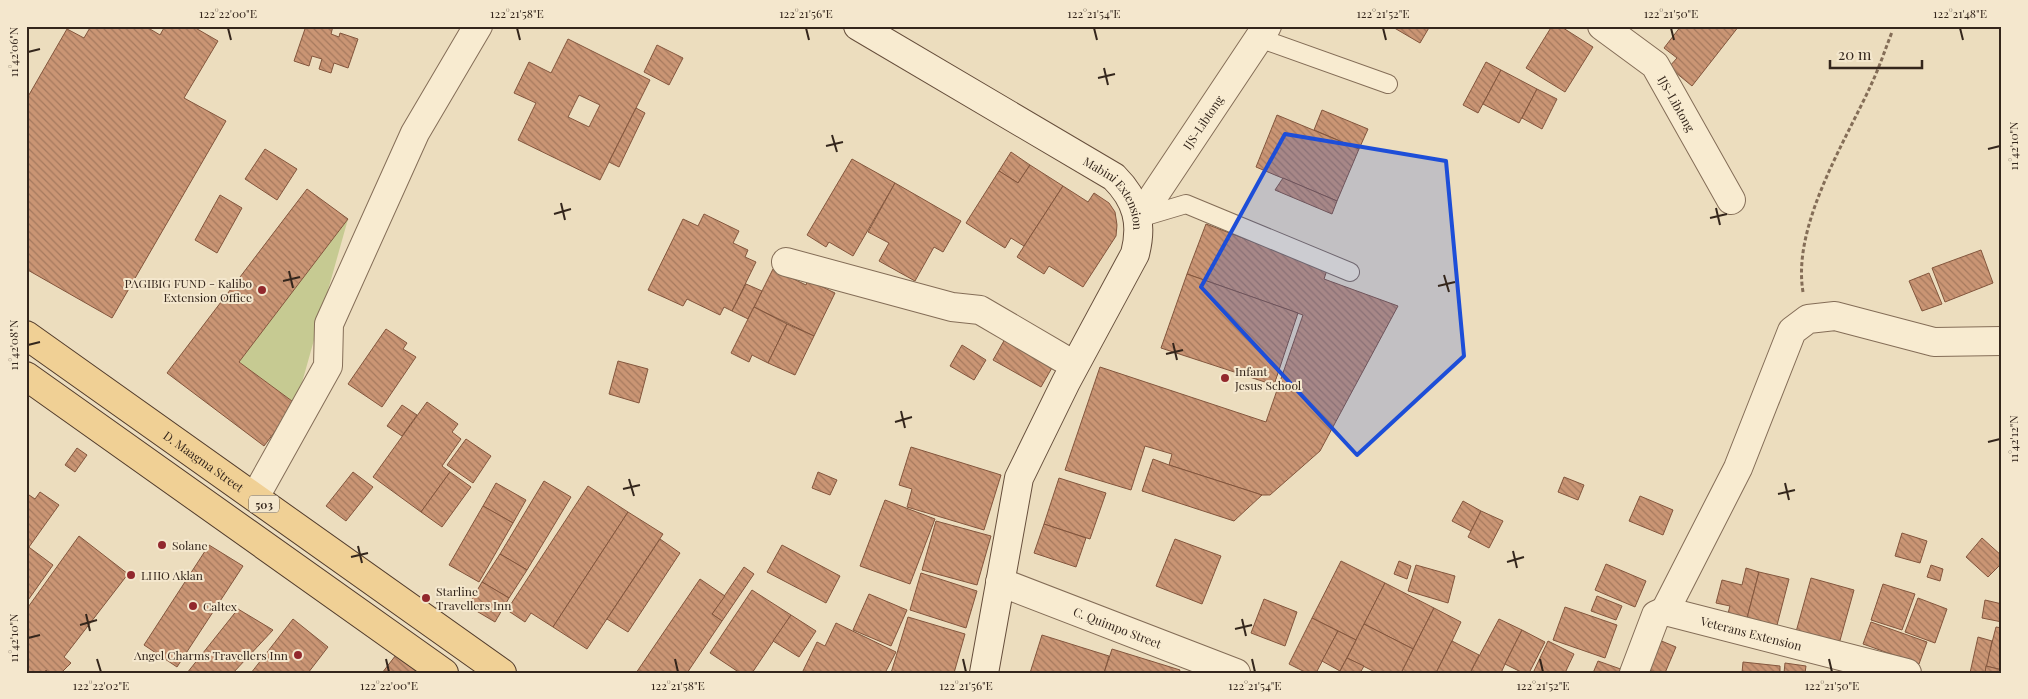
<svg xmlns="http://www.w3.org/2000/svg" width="2028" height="699" viewBox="0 0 2028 699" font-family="'Playfair Display',serif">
<defs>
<pattern id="building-back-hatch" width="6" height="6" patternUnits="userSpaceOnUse" patternTransform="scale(1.25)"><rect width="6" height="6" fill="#ca9574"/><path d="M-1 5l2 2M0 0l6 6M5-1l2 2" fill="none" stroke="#a5795e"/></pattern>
</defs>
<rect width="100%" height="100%" fill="#ecddbe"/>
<polygon fill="#c6ca92" points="348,219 296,404 239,362"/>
<g fill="url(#building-back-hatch)" stroke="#83563d" fill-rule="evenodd">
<polygon points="91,26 145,26 160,35 165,26 192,26 218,41 184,98 226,121 112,318 26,269 26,100 67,29 84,38"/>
<polygon points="306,26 333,26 331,34 339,37 340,33 358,39 348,68 334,63 331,73 319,69 322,59 312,56 309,66 294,61"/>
<polygon points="1391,26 1430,26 1420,43"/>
<polygon points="1552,26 1560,26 1593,47 1565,92 1526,68"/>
<polygon points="1681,26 1739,26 1692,86 1669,67 1677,58 1664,48"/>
<path d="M568 39 650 80 600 180 518 140 536 103 514 93 529 62 551 73ZM579 95 600 105 589 127 568 117Z"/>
<polygon points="657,45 683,58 669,85 644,72"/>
<polygon points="1486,62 1501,70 1478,113 1463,105"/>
<polygon points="1501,70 1537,89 1519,123 1483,104"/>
<polygon points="1537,89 1557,99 1542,129 1522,118"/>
<polygon points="636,108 645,113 619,167 609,162"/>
<polygon points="1322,110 1368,129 1359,149 1314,130"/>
<polygon points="1277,115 1359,149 1337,201 1256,167"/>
<polygon points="265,149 297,169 277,200 245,179"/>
<polygon points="1011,152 1030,165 1018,183 999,171"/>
<polygon points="852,159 895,183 853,256 829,242 826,247 807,235"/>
<polygon points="1030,165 1063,186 1024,246 1011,238 1005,248 966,223 999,171 1018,183"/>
<polygon points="1283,178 1337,201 1332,214 1275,190"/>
<polygon points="895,183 961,221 943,252 934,247 915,281 879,261 889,243 868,232"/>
<polygon points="1063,186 1088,202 1094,193 1109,203 1115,212 1117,225 1116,236 1083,287 1049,266 1044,274 1017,257"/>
<polygon points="307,189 348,219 239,362 296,404 264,446 167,373"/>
<polygon points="220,195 242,208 217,253 195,240"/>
<polygon points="704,214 739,231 733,243 748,250 745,257 756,262 732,311 724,307 720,315 687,299 683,306 648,290 683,219 698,226"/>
<polygon points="1206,224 1327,270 1324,279 1398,306 1320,451 1270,495 1262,495 1169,465 1172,454 1145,446 1131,490 1065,470 1100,367 1266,422 1303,315 1187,274"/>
<polygon points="1981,250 1993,283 1945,302 1932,268"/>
<polygon points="773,269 806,285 808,280 835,293 814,336 754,307"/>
<polygon points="1929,273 1942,304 1922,311 1909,281"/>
<polygon points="1187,274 1298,313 1274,385 1161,348"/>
<polygon points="746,284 762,291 748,319 732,311"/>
<polygon points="754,307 787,324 768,363 752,355 749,362 731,353"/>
<polygon points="787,324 814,336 795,375 768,363"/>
<polygon points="386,329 407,343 403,349 416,357 382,407 348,384"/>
<polygon points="1005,339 1053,366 1041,387 993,360"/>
<polygon points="962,345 986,360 974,380 950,366"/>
<polygon points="618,361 648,369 639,403 609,394"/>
<polygon points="427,402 458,424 452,432 461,439 442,466 450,472 421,512 373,477"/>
<polygon points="402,405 417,415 402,436 387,426"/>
<polygon points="466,439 491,456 473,483 447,465"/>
<polygon points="911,447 1001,475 984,530 907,507 912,489 899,485"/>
<polygon points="77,448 87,455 75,472 65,465"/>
<polygon points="1153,459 1169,465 1262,495 1234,521 1142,491"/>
<polygon points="353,472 373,487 346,521 326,506"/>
<polygon points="450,472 471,487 442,527 421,512"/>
<polygon points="818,472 837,480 830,495 812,488"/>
<polygon points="1564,477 1584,485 1578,500 1558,492"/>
<polygon points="1059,478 1106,493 1090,539 1044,524"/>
<polygon points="544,481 571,497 527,570 500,554"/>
<polygon points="496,483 526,500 513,523 483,506"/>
<polygon points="588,486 628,512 553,627 531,613 525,622 507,610"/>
<polygon points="40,492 59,505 29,547 26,545 26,493 35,499"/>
<polygon points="1640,496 1673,510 1663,535 1629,521"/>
<polygon points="885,500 935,519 910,584 860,566"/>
<polygon points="1463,501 1481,511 1471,531 1452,521"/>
<polygon points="483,506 513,523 479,582 449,565"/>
<polygon points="1481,511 1503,521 1489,548 1468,537"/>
<polygon points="628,512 663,534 587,649 553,627"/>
<polygon points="936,521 991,536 977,585 922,570"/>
<polygon points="1044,524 1086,538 1076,567 1034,553"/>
<polygon points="1902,533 1927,541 1920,563 1895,556"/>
<polygon points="79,536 128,574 64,657 71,663 61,673 49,673 46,670 44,673 26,673 26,610"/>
<polygon points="1982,538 2002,556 2002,563 1988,577 1966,557"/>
<polygon points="660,539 680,553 628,632 607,619"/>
<polygon points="1175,539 1221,556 1202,604 1156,586"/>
<polygon points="26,545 53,565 26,603"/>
<polygon points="209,545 243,566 177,667 144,645"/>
<polygon points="782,545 840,576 826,603 767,572"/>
<polygon points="500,554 527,570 509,598 482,582"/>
<polygon points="1341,561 1385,583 1356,640 1312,618"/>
<polygon points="1399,561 1411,566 1407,579 1394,574"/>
<polygon points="1606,564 1646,581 1635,607 1595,590"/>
<polygon points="1416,565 1455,576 1448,603 1408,591"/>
<polygon points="1931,565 1943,569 1940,581 1927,577"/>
<polygon points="744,567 754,574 722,621 712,614"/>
<polygon points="1746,568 1759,572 1746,622 1727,617 1730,606 1716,603 1722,580 1742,585"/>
<polygon points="1759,572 1789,579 1776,629 1746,622"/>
<polygon points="921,573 977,591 966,628 910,610"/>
<polygon points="1811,578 1854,590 1839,644 1794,639"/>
<polygon points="700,579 725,596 712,614 722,621 687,673 636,673"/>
<polygon points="482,582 509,598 495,622 468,606"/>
<polygon points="1385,583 1434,608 1413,649 1364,624"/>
<polygon points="1883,584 1915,594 1902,630 1871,620"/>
<polygon points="752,590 791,615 752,673 740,673 710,653"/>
<polygon points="869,594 907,610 891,646 853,630"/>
<polygon points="1597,596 1622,606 1616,620 1591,611"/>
<polygon points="1918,598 1947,609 1935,643 1905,632"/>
<polygon points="1264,599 1297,612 1285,646 1251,633"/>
<polygon points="1985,600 2002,604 2002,622 1982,618"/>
<polygon points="1565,607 1617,625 1605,658 1553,640"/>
<polygon points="1434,608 1461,622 1452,641 1436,673 1401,673"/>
<polygon points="238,609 273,630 233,673 187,673"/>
<polygon points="791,615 816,631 799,657 773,641"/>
<polygon points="908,617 965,634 954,673 891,673"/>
<polygon points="1312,618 1338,631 1316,673 1307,673 1289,664"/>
<polygon points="293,619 328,647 308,673 251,673"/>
<polygon points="1499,619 1522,630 1505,664 1501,673 1470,673"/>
<polygon points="1871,622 1927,642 1919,664 1863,644"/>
<polygon points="836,623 896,652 885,673 802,673 817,642 825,646"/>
<polygon points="1364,624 1413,649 1401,673 1377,673 1347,658"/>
<polygon points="1996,627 2002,628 2002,670 1986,666"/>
<polygon points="1522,630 1545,642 1529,673 1523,673 1505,664"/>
<polygon points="1338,631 1356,640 1340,671 1322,661"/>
<polygon points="1042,635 1109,656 1104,673 1030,673"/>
<polygon points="1978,637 1992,641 1985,673 1970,673"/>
<polygon points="1659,640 1676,647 1665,673 1656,673 1647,669"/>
<polygon points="1452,641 1479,655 1470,673 1436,673"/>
<polygon points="1548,641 1574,654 1565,673 1533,673"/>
<polygon points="1112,649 1180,670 1179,673 1104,673"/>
<polygon points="396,655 420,673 382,673"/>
<polygon points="1347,658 1364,666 1360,673 1339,673"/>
<polygon points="1598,661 1629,672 1593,673"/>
<polygon points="1743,662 1780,666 1780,673 1742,673"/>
<polygon points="1785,663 1806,666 1805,673 1784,673"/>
<polygon points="1986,666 2002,670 2002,673 1985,673"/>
</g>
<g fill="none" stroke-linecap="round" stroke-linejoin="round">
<defs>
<g id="lane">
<polyline points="1259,38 1388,84"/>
<polyline points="1139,218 1186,204 1350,272"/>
</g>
<g id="street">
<path id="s1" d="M1602 26 1655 65 1731 200"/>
<path id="s2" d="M1139 218 1267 26"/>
<polyline points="786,262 952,307 980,310 1074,365"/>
<polyline points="255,497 328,366 329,324 415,133 478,26"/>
<path id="s3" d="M1000 582 1236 673"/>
<polyline points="1665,611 1738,468 1792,331 1808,319 1835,316 1934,342 2002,341"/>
<path id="s4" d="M1634 673 1656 615 1665 611 1907 673"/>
</g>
<g id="secondary">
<path id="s5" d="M858 26 1114 177C1137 200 1143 223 1135 254L1066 382 1019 478 984 673"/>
</g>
<g id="primary">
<path id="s6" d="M26 335 502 673"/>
<polyline points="26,376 444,673"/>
</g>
</defs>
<use href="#lane" stroke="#846d57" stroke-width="20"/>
<use href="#street" stroke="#846d57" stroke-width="30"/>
<use href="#secondary" stroke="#664e3b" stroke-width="30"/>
<use href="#primary" stroke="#523c2c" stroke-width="30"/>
<path stroke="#846d57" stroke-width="3" stroke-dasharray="4 2.5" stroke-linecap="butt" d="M1803 292C1792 226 1844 144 1871 85 1879 68 1885 50 1892 32"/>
<use href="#lane" stroke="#f8ebd0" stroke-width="18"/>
<use href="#street" stroke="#f8ebd0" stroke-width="28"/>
<use href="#secondary" stroke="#f8ebd0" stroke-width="28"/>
<use href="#primary" stroke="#f0d095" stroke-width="28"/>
</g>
<path fill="#1d4ed8" fill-opacity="0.2" stroke="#1d4ed8" stroke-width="4" stroke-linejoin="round" d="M1285 134 1446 161 1464 356 1357 455 1201 287Z"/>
<path fill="none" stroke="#34261c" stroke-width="2" d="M228 28 231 40M517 28 520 40M806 28 809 40M1094 28 1097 40M1383 28 1386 40M1671 28 1674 40M1960 28 1963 40M28 52 40 49M1104 68 1108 85M1098 78 1115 74M832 135 837 152M826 146 843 142M1988 149 2000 146M561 203 565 220M1716 208 1720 225M554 214 571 209M1710 218 1727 214M289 271 293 288M1444 275 1449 292M283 281 300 277M1438 286 1455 282M1173 343 1177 360M28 345 40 342M1166 354 1183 350M901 411 905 428M895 422 912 417M1988 442 2000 439M629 479 634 496M1785 483 1789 500M623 489 640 485M1778 494 1795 490M358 546 362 563M1513 551 1517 568M351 557 368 553M1507 562 1524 557M86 614 90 631M1242 619 1246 636M80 625 97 620M1235 629 1252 625M28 638 40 635M97 659 101 672M386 659 389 672M675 659 678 672M963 659 966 672M1252 659 1255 672M1540 659 1543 672M1829 659 1832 672"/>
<g fill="#92282d" stroke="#f4e7cd" stroke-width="2">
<circle cx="262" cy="290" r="5"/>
<circle cx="1225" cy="378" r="5"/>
<circle cx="162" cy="545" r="5"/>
<circle cx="131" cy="575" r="5"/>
<circle cx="426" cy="598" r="5"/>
<circle cx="193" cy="606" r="5"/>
<circle cx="298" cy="655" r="5"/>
</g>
<g text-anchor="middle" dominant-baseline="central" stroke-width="4" stroke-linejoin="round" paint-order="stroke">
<rect fill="#f4e7cd" stroke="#6e6051" stroke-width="1" x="249" y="495.5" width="30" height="17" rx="4"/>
<g font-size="11" font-weight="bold" fill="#34261c">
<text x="264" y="504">503</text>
</g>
<g font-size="12" fill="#34261c" stroke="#f4e7cd">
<text stroke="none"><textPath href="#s1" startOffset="110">IJS-Libtong</textPath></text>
<text stroke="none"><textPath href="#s2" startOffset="115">IJS-Libtong</textPath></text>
<text stroke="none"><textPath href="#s5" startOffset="310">Mabini Extension</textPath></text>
<text stroke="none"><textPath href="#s6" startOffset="218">D. Maagma Street</textPath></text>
<text stroke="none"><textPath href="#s3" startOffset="126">C. Quimpo Street</textPath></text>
<text stroke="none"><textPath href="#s4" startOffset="161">Veterans Extension</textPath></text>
</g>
<g font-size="12" fill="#34261c" stroke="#f4e7cd" text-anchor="start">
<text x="252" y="283" text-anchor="end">PAGIBIG FUND - Kalibo<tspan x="252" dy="14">Extension Office</tspan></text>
<text x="1235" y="371">Infant<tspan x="1235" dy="14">Jesus School</tspan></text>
<text x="172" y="545">Solane</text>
<text x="141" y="575">LHIO Aklan</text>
<text x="436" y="591">Starline<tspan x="436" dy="14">Travellers Inn</tspan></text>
<text x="203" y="606">Caltex</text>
<text x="288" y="655" text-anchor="end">Angel Charms Travellers Inn</text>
</g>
</g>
<rect width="2028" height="699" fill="none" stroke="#f4e7cd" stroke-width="55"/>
<path d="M1830 60v8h92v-8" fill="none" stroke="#34261c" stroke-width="2.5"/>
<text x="1838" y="60" font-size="15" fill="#34261c" stroke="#f4e7cd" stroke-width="4" paint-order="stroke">20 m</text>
<rect x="28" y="28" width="1972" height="644" fill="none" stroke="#34261c" stroke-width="2"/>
<g font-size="12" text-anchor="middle" fill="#34261c">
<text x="228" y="18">122°22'00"E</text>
<text x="517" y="18">122°21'58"E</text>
<text x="806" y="18">122°21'56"E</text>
<text x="1094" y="18">122°21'54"E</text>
<text x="1383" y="18">122°21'52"E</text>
<text x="1671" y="18">122°21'50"E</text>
<text x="1960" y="18">122°21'48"E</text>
<text transform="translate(14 52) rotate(-90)" y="4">11°42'06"N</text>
<text transform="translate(2014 146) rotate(-90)" y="4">11°42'10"N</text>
<text transform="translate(14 345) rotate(-90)" y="4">11°42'08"N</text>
<text transform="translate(2014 439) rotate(-90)" y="4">11°42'12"N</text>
<text transform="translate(14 638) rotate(-90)" y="4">11°42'10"N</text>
<text x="101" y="690">122°22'02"E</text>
<text x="389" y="690">122°22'00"E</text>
<text x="678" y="690">122°21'58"E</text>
<text x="966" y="690">122°21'56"E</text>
<text x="1255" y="690">122°21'54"E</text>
<text x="1543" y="690">122°21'52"E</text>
<text x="1832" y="690">122°21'50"E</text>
</g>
</svg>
